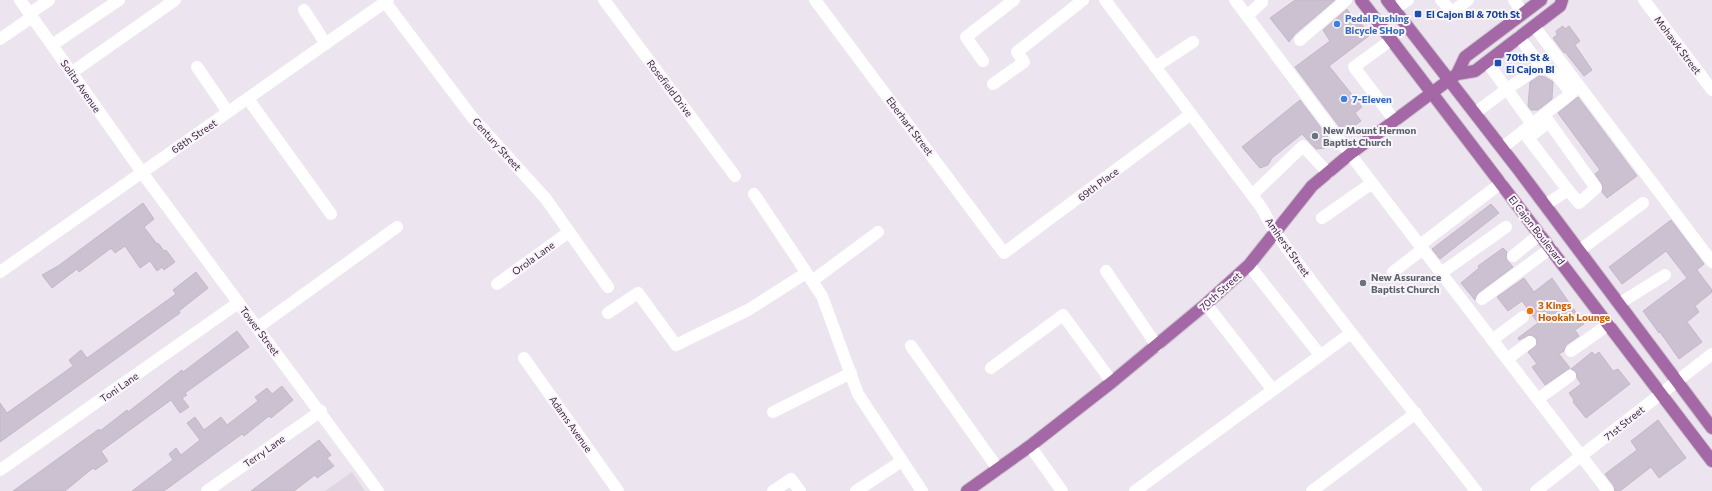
<svg xmlns="http://www.w3.org/2000/svg" width="1712" height="491" viewBox="0 0 1712 491" font-family="Commissioner,sans-serif">
<rect width="100%" height="100%" fill="#ece5ef"/>
<polygon fill="#e0d6e3" points="352,472 365,491 325,491"/>
<g fill="#ccc1d0" stroke="#c5b7c9">
<polygon points="1295,0 1335,0 1295,34 1289,42 1270,18"/>
<polygon points="1347,9 1355,21 1360,22 1370,35 1329,66 1362,107 1355,113 1361,121 1344,133 1295,67 1330,41 1323,30"/>
<polygon points="1563,26 1565,29 1569,26 1580,41 1575,45 1592,70 1584,76 1565,52 1564,53 1553,38 1557,35 1556,31"/>
<polygon points="1539,76 1545,77 1553,82 1552,99 1538,110 1531,110 1528,106 1530,82"/>
<polygon points="1578,97 1637,176 1607,198 1602,192 1602,184 1595,174 1600,170 1558,113"/>
<polygon points="1300,100 1330,140 1325,148 1316,149 1302,134 1272,158 1268,165 1260,168 1242,147"/>
<polygon points="143,203 154,219 144,227 157,244 158,243 164,251 166,250 175,262 164,270 162,267 157,271 150,261 140,268 125,246 115,253 112,249 110,249 79,272 77,269 52,288 42,275 58,266"/>
<polygon points="1491,204 1499,213 1440,259 1432,249"/>
<polygon points="1671,220 1704,264 1697,270 1712,290 1712,292 1695,306 1699,312 1687,322 1702,342 1679,359 1660,332 1659,333 1643,311 1687,278 1666,251 1622,284 1609,267"/>
<polygon points="1503,248 1507,252 1506,257 1507,260 1513,267 1478,293 1475,300 1461,283 1479,268 1478,266"/>
<polygon points="196,272 208,288 179,311 180,313 0,442 0,403 7,413 73,366 69,360 81,350 87,358 176,294 173,290"/>
<polygon points="1524,278 1534,292 1552,278 1584,324 1575,330 1579,336 1566,345 1564,351 1559,354 1570,368 1545,385 1532,367 1537,364 1528,352 1537,345 1536,338 1530,335 1519,340 1518,338 1538,323 1522,301 1508,311 1497,297"/>
<polygon points="237,331 249,347 185,393 187,395 182,398 189,407 180,413 171,400 101,451 108,461 95,470 93,468 65,491 13,491 99,429 100,431 127,410 128,412 182,370 183,372"/>
<polygon points="1592,352 1595,355 1599,352 1613,371 1618,369 1630,384 1586,418 1573,402 1574,400 1569,393 1581,384 1577,378 1576,372 1571,369"/>
<polygon points="282,386 293,400 271,418 269,416 244,436 242,434 164,491 132,491 173,460 169,454 176,448 181,455 200,440 187,423 195,417 204,430 221,417 227,425 258,401 255,397 267,388 272,394"/>
<polygon points="1658,420 1686,458 1659,478 1651,467 1620,491 1615,491 1614,486 1605,474 1637,450 1631,441"/>
<polygon points="319,440 331,455 327,458 334,466 317,478 315,475 294,491 251,491"/>
</g>
<g fill="none" stroke-linecap="round" stroke-linejoin="round">
<defs>
<g id="major">
<polyline points="1361,0 1712,461"/>
<polyline points="1387,0 1518,169 1712,428"/>
<polyline points="1457,74 1465,57 1541,0"/>
<polyline points="967,491 1030,446 1112,382 1206,304 1249,265 1312,186 1350,154 1457,74 1475,71 1560,6 1562,0"/>
</g>
</defs>
<use href="#major" stroke="#cac1ca" stroke-width="14"/>
<g stroke="#fff" stroke-width="12">
<polyline points="20,0 149,182 378,491"/>
<polyline points="604,0 735,176"/>
<polyline points="815,0 1004,253 1191,114"/>
<path d="M1105 0 1261 207C1266 215 1270 225 1276 233 1339 322 1410 405 1476 491"/>
<polyline points="1235,0 1350,154 1608,491"/>
<polyline points="1441,0 1452,12 1468,0"/>
<polyline points="1514,0 1523,13"/>
<polyline points="1644,0 1712,90"/>
<polyline points="385,2 472,117 546,199 608,287"/>
<polyline points="1394,9 1408,0"/>
<polyline points="304,10 326,44"/>
<polyline points="29,14 49,0"/>
<polyline points="1247,16 1262,2"/>
<polyline points="1534,26 1712,262"/>
<polyline points="0,39 32,17"/>
<polyline points="1300,40 1346,0"/>
<polyline points="1391,40 1354,67 1395,121"/>
<polyline points="52,45 119,0"/>
<polyline points="983,61 966,37 1014,0"/>
<polyline points="1487,62 1532,124"/>
<polyline points="1541,66 1556,74 1571,93"/>
<polyline points="197,67 228,112"/>
<polyline points="1155,67 1193,42"/>
<polyline points="71,73 175,0"/>
<polyline points="993,84 1024,62 1017,52 1083,0"/>
<polyline points="248,99 331,214"/>
<polyline points="1475,113 1507,89 1541,66 1519,37"/>
<polyline points="1502,148 1579,87"/>
<polyline points="754,194 822,296 858,394 922,491"/>
<polyline points="1252,195 1303,146 1328,173"/>
<polyline points="1545,205 1568,190 1579,203 1596,188 1549,122 1528,138 1568,190"/>
<polyline points="1322,218 1372,183"/>
<polyline points="1420,245 1501,183"/>
<polyline points="1580,250 1643,203"/>
<polyline points="1513,256 1540,234"/>
<polyline points="1249,265 1320,355"/>
<polyline points="1106,271 1157,346"/>
<polyline points="0,272 388,0"/>
<polyline points="1393,272 1423,249"/>
<polyline points="1441,273 1506,227"/>
<polyline points="812,281 878,232"/>
<polyline points="497,284 569,232"/>
<polyline points="1482,299 1551,248"/>
<polyline points="1620,303 1665,275"/>
<polyline points="1206,304 1273,390"/>
<polyline points="608,313 638,293 676,345 748,310 806,273"/>
<polyline points="257,328 397,227"/>
<polyline points="1492,340 1523,317"/>
<polyline points="911,346 998,469"/>
<polyline points="1571,351 1609,324"/>
<polyline points="524,358 618,491"/>
<polyline points="1507,359 1530,342"/>
<polyline points="991,368 1063,315 1112,382"/>
<polyline points="1538,399 1570,376"/>
<polyline points="773,412 851,373"/>
<polyline points="1030,446 1062,491"/>
<polyline points="0,470 238,303"/>
<polyline points="207,491 321,411"/>
<polyline points="773,491 791,479 800,491"/>
<polyline points="856,491 902,461"/>
<polyline points="1135,491 1351,333"/>
<polyline points="1312,491 1416,413"/>
<polyline points="1536,491 1712,354"/>
</g>
<use href="#major" stroke="#a368a5" stroke-width="12"/>
</g>
<g fill="#1a4fb4" stroke="#f9f6fb" stroke-width="1.5">
<rect x="1414" y="10" width="8" height="8" rx="2"/>
<rect x="1494" y="59" width="8" height="8" rx="2"/>
</g>
<g fill="#3f7fe0" stroke="#f9f6fb" stroke-width="1.5">
<circle cx="1337" cy="24" r="4"/>
<circle cx="1344" cy="99" r="4"/>
</g>
<g fill="#6b7280" stroke="#f9f6fb" stroke-width="1.5">
<circle cx="1315" cy="136" r="4"/>
<circle cx="1363" cy="283" r="4"/>
</g>
<circle fill="#e8710a" stroke="#f9f6fb" stroke-width="1.5" cx="1530" cy="311" r="4"/>
<g text-anchor="middle" dominant-baseline="central" stroke-width="4" stroke-linejoin="round" paint-order="stroke">
<g font-size="10" font-weight="bold" fill="#164399" stroke="#f9f6fb" text-anchor="start">
<text x="1426" y="14">El Cajon Bl &amp; 70th St</text>
<text x="1506" y="57">70th St &amp;<tspan x="1506" dy="12">El Cajon Bl</tspan></text>
</g>
<g font-size="10" font-weight="bold" fill="#366cbe" stroke="#f9f6fb" text-anchor="start">
<text x="1345" y="18">Pedal Pushing<tspan x="1345" dy="12">Bicycle SHop</tspan></text>
<text x="1352" y="99">7-Eleven</text>
</g>
<g font-size="10" fill="#402342" stroke="#f9f6fb">
<text transform="translate(1678 45) rotate(53)">Mohawk Street</text>
<text transform="translate(81 86) rotate(55)">Solita Avenue</text>
<text transform="translate(670 88) rotate(53)">Rosefield Drive</text>
<text transform="translate(910 126) rotate(53)">Eberhart Street</text>
<text transform="translate(194 136) rotate(-34)">68th Street</text>
<text transform="translate(497 144) rotate(48)">Century Street</text>
<text transform="translate(1098 184) rotate(-37)">69th Place</text>
<text transform="translate(1537 230) rotate(52)">El Cajon Boulevard</text>
<text transform="translate(1288 247) rotate(55)">Amherst Street</text>
<text transform="translate(533 258) rotate(-36)">Orola Lane</text>
<text transform="translate(1220 291) rotate(-42)">70th Street</text>
<text transform="translate(260 331) rotate(53)">Tower Street</text>
<text transform="translate(119 387) rotate(-35)">Toni Lane</text>
<text transform="translate(1624 423) rotate(-39)">71st Street</text>
<text transform="translate(571 424) rotate(55)">Adams Avenue</text>
<text transform="translate(264 451) rotate(-35)">Terry Lane</text>
</g>
<g font-size="10" font-weight="bold" fill="#5b616d" stroke="#f9f6fb" text-anchor="start">
<text x="1323" y="130">New Mount Hermon<tspan x="1323" dy="12">Baptist Church</tspan></text>
<text x="1371" y="277">New Assurance<tspan x="1371" dy="12">Baptist Church</tspan></text>
</g>
<g font-size="10" font-weight="bold" fill="#c56008" stroke="#f9f6fb" text-anchor="start">
<text x="1538" y="305">3 Kings<tspan x="1538" dy="12">Hookah Lounge</tspan></text>
</g>
</g>
</svg>
